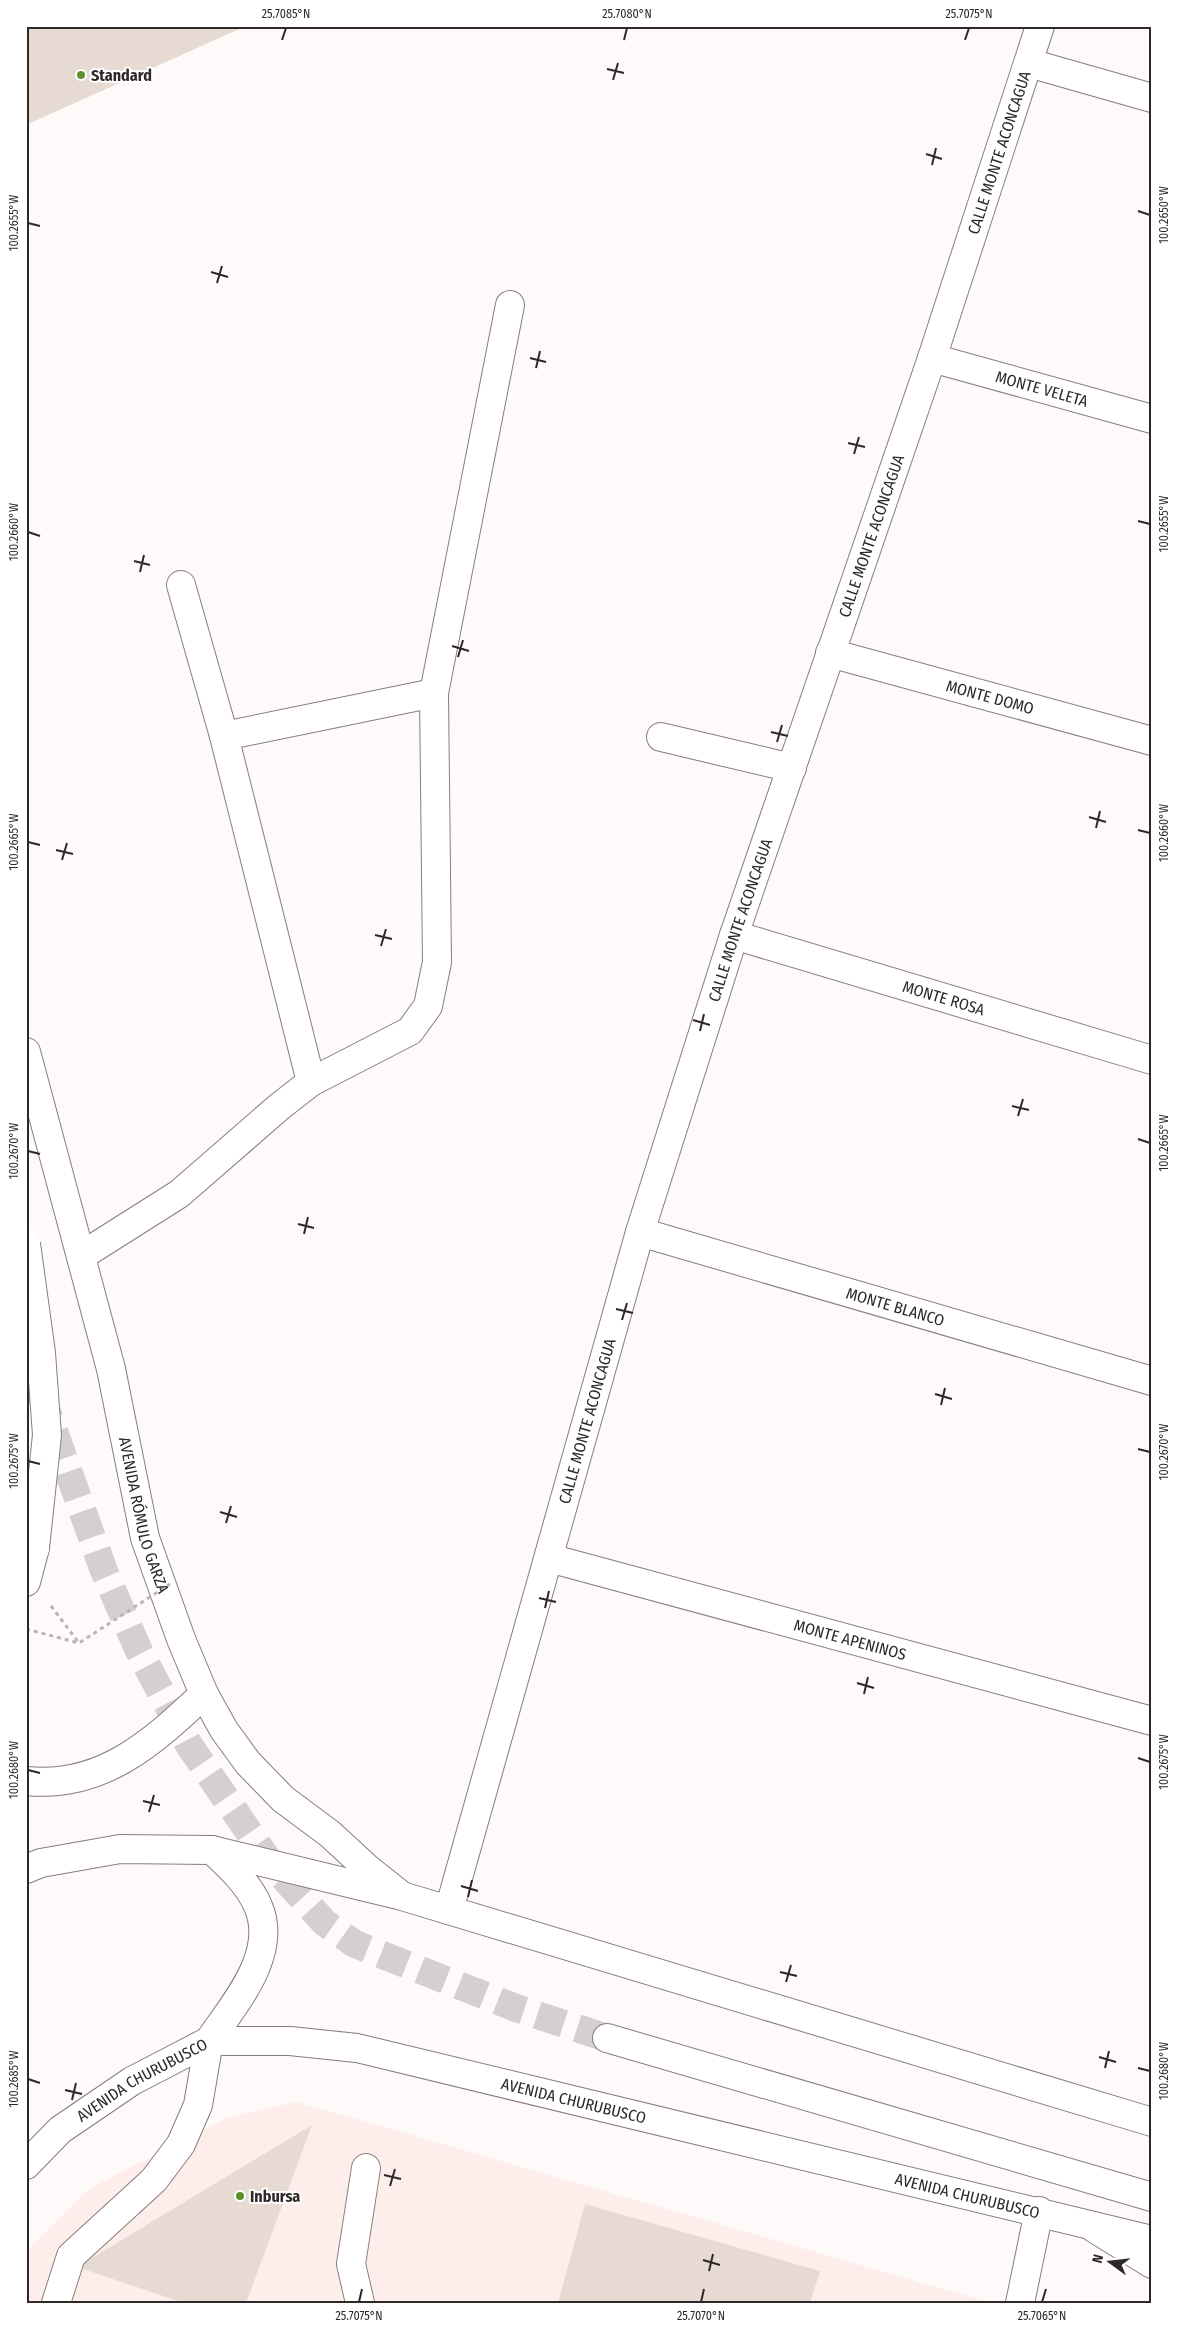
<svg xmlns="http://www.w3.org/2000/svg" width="1178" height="2329" viewBox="0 0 1178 2329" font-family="'Fira Sans Condensed',sans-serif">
<rect width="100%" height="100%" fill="#fefafa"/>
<polygon fill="#fdeeeb" points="296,2102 339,2114 992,2303 26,2303 26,2252 89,2189 226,2118"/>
<g fill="#e7dad3">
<polygon points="26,26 246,26 26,125"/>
<polygon points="312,2125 246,2303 184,2303 77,2267"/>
<polygon points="585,2204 820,2271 810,2303 558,2303"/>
</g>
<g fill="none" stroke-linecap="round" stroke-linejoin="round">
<polyline stroke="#d4d0d0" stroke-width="28" stroke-dasharray="28 14" stroke-linecap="butt" points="26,1353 104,1571 139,1651 189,1745 271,1864 325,1923 355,1944 516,2008 607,2038"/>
<defs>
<g id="minor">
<polyline points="1029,63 1152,98"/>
<path id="s1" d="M932 358 1152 419"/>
<polyline points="181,585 224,736"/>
<path id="s2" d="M830 653 1152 741"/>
<polyline points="661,737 792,768"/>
<path id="s3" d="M734 935 1152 1060"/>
<path id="s4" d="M26 1052 111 1369 145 1538 181 1639 204 1694 224 1730 248 1763 283 1799 330 1834 368 1869 402 1896"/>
<polyline points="311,1082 224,736 434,693"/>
<path id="s5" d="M640 1232 1152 1381"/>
<polyline points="81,1256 179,1194 279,1107 311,1082 410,1031 428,1006 437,962 434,693 510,305"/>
<path id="s6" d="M549 1558 1152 1721"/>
<path id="s7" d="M449 1910 640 1232 734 935 932 358 1040 26"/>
<polyline points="1094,2228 1152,2264"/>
<polyline points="56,2303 71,2256 154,2180 181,2144 198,2105 209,2041"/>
<polyline points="360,2303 351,2264 366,2168"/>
<polyline points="1020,2303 1039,2211"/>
</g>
<g id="major">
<polyline points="26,1582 35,1548"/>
<path d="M26 1781C102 1789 153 1742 204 1694"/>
</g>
<g id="highway">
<polyline points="26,1869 41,1863 120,1849 212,1850 402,1896 1152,2122"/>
<polyline points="607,2038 1152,2197"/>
<path d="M209 2041C234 2004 279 1954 258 1906 249 1884 229 1866 212 1850"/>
<path id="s8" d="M26 2165 60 2130 132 2081 209 2041H290L357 2048 1152 2240"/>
</g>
</defs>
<use href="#minor" stroke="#8a7c7a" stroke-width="30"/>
<use href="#major" stroke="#8a7c7a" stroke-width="30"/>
<use href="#highway" stroke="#8a7c7a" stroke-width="30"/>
<polyline stroke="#b9b5b4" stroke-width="3" stroke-dasharray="4 4" stroke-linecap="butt" points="51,1606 79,1643"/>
<use href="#minor" stroke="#fff" stroke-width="28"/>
<use href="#major" stroke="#fff" stroke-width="28"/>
<use href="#highway" stroke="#fff" stroke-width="28"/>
<defs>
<polyline id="major-bridge" points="26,1244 41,1353 47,1435 35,1548"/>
</defs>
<use href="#major-bridge" stroke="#8a7c7a" stroke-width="30" stroke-linecap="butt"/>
<polyline stroke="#b9b5b4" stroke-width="3" stroke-dasharray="4 4" stroke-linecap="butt" points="26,1629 79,1643 170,1584"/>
<use href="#major-bridge" stroke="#fff" stroke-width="28"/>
</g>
<path fill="none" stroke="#2e2827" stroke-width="2" d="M282 40 286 28M624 40 627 28M965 40 969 28M607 69 624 73M613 80 618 63M926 154 942 159M932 165 936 148M1138 211 1150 215M28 223 40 226M211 272 228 277M217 283 222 266M530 358 546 362M536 368 540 351M848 443 865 447M854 454 859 437M1138 521 1150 524M28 532 40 536M134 561 150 565M140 572 144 555M452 646 469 651M458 657 463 640M771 732 788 736M777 742 782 725M1089 817 1106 822M1096 828 1100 811M1138 830 1150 833M28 842 40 845M56 850 73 854M62 860 67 843M375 935 392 939M381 946 386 929M693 1020 710 1025M700 1031 704 1014M1012 1106 1029 1110M1018 1116 1023 1099M1138 1139 1150 1143M28 1151 40 1154M298 1224 314 1228M304 1234 308 1217M616 1309 633 1313M622 1320 627 1303M935 1394 952 1399M941 1405 945 1388M1138 1449 1150 1452M28 1461 40 1464M220 1512 237 1517M226 1523 231 1506M539 1598 556 1602M545 1608 549 1591M857 1683 874 1688M864 1694 868 1677M1138 1758 1150 1762M28 1770 40 1773M143 1801 160 1805M149 1812 154 1795M461 1886 478 1891M468 1897 472 1880M780 1972 797 1976M786 1982 791 1965M1099 2057 1116 2062M1105 2068 1109 2051M1138 2068 1150 2071M28 2079 40 2083M65 2090 82 2094M72 2100 76 2083M384 2175 401 2179M390 2186 395 2169M703 2260 720 2265M709 2271 713 2254M359 2302 362 2289M701 2302 704 2289M1042 2302 1046 2289"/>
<g fill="#5b922d" stroke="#fff" stroke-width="2">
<circle cx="81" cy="75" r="5"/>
<circle cx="240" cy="2196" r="5"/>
</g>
<g text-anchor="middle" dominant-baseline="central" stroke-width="4" stroke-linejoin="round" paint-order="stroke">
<g font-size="16" font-weight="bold" fill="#2e2827" stroke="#fff" text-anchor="start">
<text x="91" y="75">Standard</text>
<text x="250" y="2196">Inbursa</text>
</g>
<g font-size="16" fill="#2e2827" stroke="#fff">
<text stroke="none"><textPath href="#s7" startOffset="1842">CALLE MONTE ACONCAGUA</textPath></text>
<text stroke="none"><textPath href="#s1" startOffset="114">MONTE VELETA</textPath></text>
<text stroke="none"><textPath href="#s7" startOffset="1438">CALLE MONTE ACONCAGUA</textPath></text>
<text stroke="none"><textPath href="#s2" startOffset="166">MONTE DOMO</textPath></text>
<text stroke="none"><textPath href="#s7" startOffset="1032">CALLE MONTE ACONCAGUA</textPath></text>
<text stroke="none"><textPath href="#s3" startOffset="219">MONTE ROSA</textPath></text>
<text stroke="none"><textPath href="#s5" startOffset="266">MONTE BLANCO</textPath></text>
<text stroke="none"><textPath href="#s7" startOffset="508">CALLE MONTE ACONCAGUA</textPath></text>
<text stroke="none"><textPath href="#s4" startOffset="478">AVENIDA RÓMULO GARZA</textPath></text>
<text stroke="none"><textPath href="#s6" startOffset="312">MONTE APENINOS</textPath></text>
<text stroke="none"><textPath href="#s8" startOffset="145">AVENIDA CHURUBUSCO</textPath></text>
<text stroke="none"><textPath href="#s8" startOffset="594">AVENIDA CHURUBUSCO</textPath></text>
<text stroke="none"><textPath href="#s8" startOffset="999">AVENIDA CHURUBUSCO</textPath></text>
</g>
</g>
<rect width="1178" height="2329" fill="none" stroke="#ffffff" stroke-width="55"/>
<g transform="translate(1110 2262) rotate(285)" stroke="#ffffff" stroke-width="4" paint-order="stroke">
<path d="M0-4L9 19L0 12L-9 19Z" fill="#2e2827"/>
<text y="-8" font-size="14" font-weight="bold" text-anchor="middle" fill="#2e2827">N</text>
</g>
<rect x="28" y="28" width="1122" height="2274" fill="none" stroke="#2e2827" stroke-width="2"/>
<g font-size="12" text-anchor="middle" fill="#2e2827">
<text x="286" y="18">25.7085°N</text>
<text x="627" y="18">25.7080°N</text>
<text x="969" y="18">25.7075°N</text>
<text transform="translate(1164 215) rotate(-90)" y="4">100.2650°W</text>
<text transform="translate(14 223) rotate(-90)" y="4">100.2655°W</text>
<text transform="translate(1164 524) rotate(-90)" y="4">100.2655°W</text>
<text transform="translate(14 532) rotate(-90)" y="4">100.2660°W</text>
<text transform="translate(1164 833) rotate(-90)" y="4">100.2660°W</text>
<text transform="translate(14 842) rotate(-90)" y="4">100.2665°W</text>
<text transform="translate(1164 1143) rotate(-90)" y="4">100.2665°W</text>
<text transform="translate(14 1151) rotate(-90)" y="4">100.2670°W</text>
<text transform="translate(1164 1452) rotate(-90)" y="4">100.2670°W</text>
<text transform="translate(14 1461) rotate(-90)" y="4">100.2675°W</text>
<text transform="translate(1164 1762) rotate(-90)" y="4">100.2675°W</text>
<text transform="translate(14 1770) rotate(-90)" y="4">100.2680°W</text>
<text transform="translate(1164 2071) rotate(-90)" y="4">100.2680°W</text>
<text transform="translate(14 2079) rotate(-90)" y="4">100.2685°W</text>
<text x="359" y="2320">25.7075°N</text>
<text x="701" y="2320">25.7070°N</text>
<text x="1042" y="2320">25.7065°N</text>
</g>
</svg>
